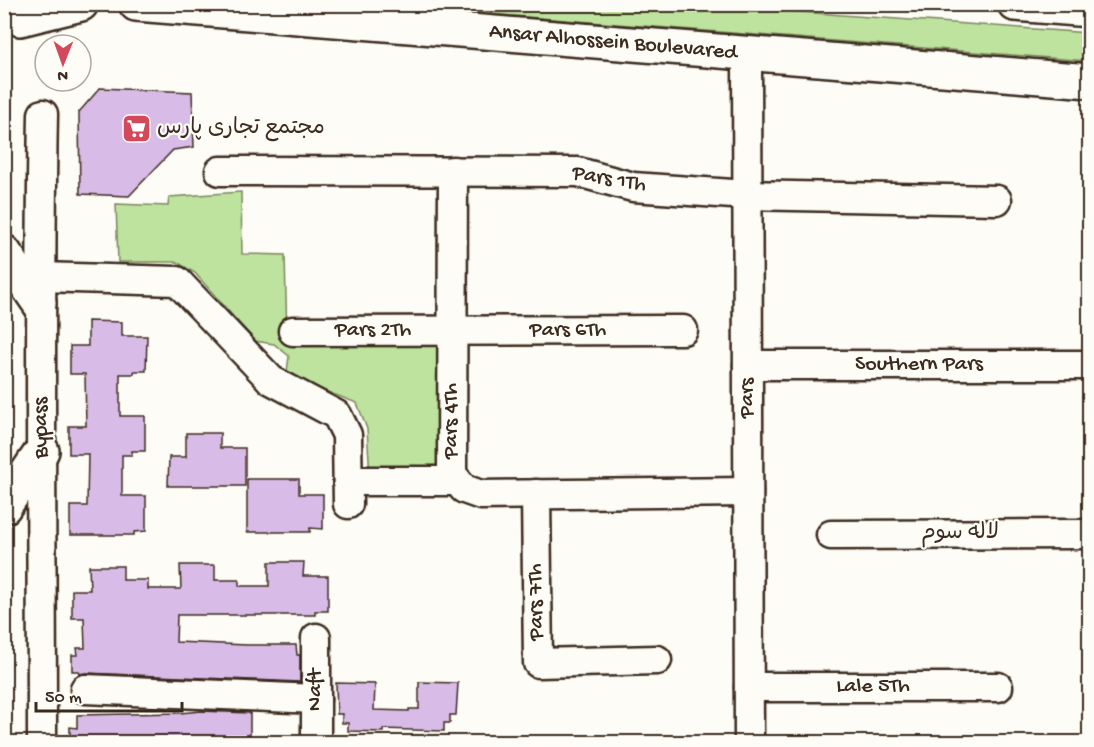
<svg xmlns="http://www.w3.org/2000/svg" width="1094" height="747" viewBox="0 0 1094 747" font-family="'Gochi Hand','Playpen Sans Arabic',sans-serif">
<rect width="100%" height="100%" fill="#fdfcf7"/>
<filter id="ink" filterUnits="userSpaceOnUse"><feTurbulence type="fractalNoise" baseFrequency=".0167" numOctaves="2"/><feDisplacementMap in="SourceGraphic" scale="12" xChannelSelector="R" yChannelSelector="G"/><feConvolveMatrix kernelMatrix="1 2 1 2 8 2 1 2 1" color-interpolation-filters="sRGB"/></filter>
<g filter="url(#ink)">
<g fill="#bee39e" stroke="#7c865e" stroke-width="1.5">
<polygon points="705,5 1089,33 1089,61 375,5"/>
<polygon points="241,192 242,254 285,255 287,341 438,344 438,477 370,475 367,429 357,403 304,383 287,372 289,356 274,344 255,341 195,273 177,262 118,262 116,204 168,206 169,197"/>
</g>
<g fill="#d9bbe8" stroke="#3b2a1e" stroke-width="1.5">
<polygon points="100,88 192,92 194,147 173,150 129,196 80,194 79,112"/>
<polygon points="88,321 122,322 122,336 147,336 146,371 134,371 134,374 120,374 120,416 145,416 145,451 132,451 132,455 122,455 122,496 146,496 146,531 134,532 134,535 70,535 70,506 87,506 88,454 69,454 69,426 86,426 85,374 70,374 70,346 88,346"/>
<polygon points="186,433 220,433 220,448 245,448 245,486 168,486 169,457 186,457"/>
<polygon points="247,479 299,479 299,494 323,494 323,529 310,528 310,532 247,532"/>
<polygon points="269,562 304,562 303,576 328,576 328,611 315,611 315,615 177,615 176,642 247,645 296,645 297,655 300,655 300,682 86,673 80,674 79,671 72,671 72,655 78,655 77,648 85,648 84,618 72,618 72,590 90,590 89,566 123,566 123,580 148,580 148,589 181,589 180,565 215,565 215,580 239,580 239,586 269,586"/>
<polygon points="419,682 458,683 456,715 450,715 450,723 444,723 444,731 383,729 383,732 348,731 348,723 342,723 342,714 337,714 336,683 375,684 374,710 409,711 409,709 419,709"/>
<polygon points="201,711 250,713 250,742 70,742 70,727 77,728 77,715 180,713"/>
</g>
<g fill="none" stroke-linecap="round" stroke-linejoin="round">
<defs>
<g id="minor">
<polyline points="747,54 749,742"/>
<polyline points="220,171 578,172 633,187 747,195 997,200"/>
<polyline points="453,171 452,474 464,489 481,495 748,492"/>
<polyline points="40,277 177,281 271,380 337,415 347,435 348,504"/>
<polyline points="293,331 683,330"/>
<polyline points="748,365 1090,365"/>
<polyline points="348,481 457,481"/>
<polyline points="536,494 538,663 657,660"/>
<polyline points="831,535 1090,534"/>
<polyline points="316,638 316,742"/>
<polyline points="749,687 998,687"/>
<polyline points="85,689 316,699"/>
<path d="M42 742C42 533 39 323 43 114"/>
</g>
<g id="major">
<polyline points="136,4 1090,81"/>
<polyline points="1015,4 1090,10"/>
<polyline points="20,19 81,4"/>
<polyline points="4,252 39,303"/>
<polyline points="4,507 42,451"/>
</g>
</defs>
<use href="#minor" stroke="#3b2a1e" stroke-width="33"/>
<use href="#major" stroke="#3b2a1e" stroke-width="38"/>
<use href="#minor" stroke="#fdfcf7" stroke-width="28"/>
<use href="#major" stroke="#fdfcf7" stroke-width="33"/>
</g>
</g>
<defs>
<symbol id="supermarket-square" viewBox="-11 -11 22 22"><rect x="-9" y="-9" width="18" height="18" rx="4" fill="#d1495b" stroke="#fdfcf7"/><path d="M-6-5.5h2.5l.6 2H6L4.5 2H-2.5L-4.4-4H-6ZM-1.5 3.2a1.3 1.3 0 1 0 .1 0ZM3 3.2a1.3 1.3 0 1 0 .1 0Z" fill="#fff"/></symbol>
</defs>
<g fill-rule="evenodd">
<use href="#supermarket-square" x="120" y="112" width="33" height="33"/>
</g>
<g text-anchor="middle" dominant-baseline="central" stroke-width="4.5" stroke-linejoin="round" paint-order="stroke">
<g font-size="22" fill="#3b2a1e" stroke="#fdfcf7">
<text transform="translate(613 43) rotate(5)">Ansar Alhossein Boulevared</text>
<text transform="translate(609 180) rotate(10)">Pars 1Th</text>
<text x="373" y="331">Pars 2Th</text>
<text x="568" y="331">Pars 6Th</text>
<text x="919" y="365">Southern Pars</text>
<text transform="translate(748 398) rotate(-90)">Pars</text>
<text transform="translate(452 421) rotate(-90)">Pars 4Th</text>
<text transform="translate(42 428) rotate(-91)">Bypass</text>
<text x="960" y="534">لاله سوم</text>
<text transform="translate(537 602) rotate(-91)">Pars 7Th</text>
<text x="873" y="687">Lale 5Th</text>
<text transform="translate(316 690) rotate(-90)">Naft</text>
</g>
<g font-size="22" fill="#3b2a1e" stroke="#fdfcf7" text-anchor="start">
<text x="157" y="129">مجتمع تجاری پارس</text>
</g>
</g>
<rect width="1094" height="747" fill="none" stroke="#fdfcf7" stroke-width="24"/>
<rect x="12" y="12" width="1070" height="723" fill="none" stroke="#3b2a1e" stroke-width="2" filter="url(#ink)"/>
<g transform="translate(63 63) rotate(181)"><circle r="28" fill="#fdfcf7" stroke="#afa8a0" stroke-width="1.5"/>
<path d="M0-4.5L10 22L0 15L-10 22Z" fill="#d1495b"/>
<text y="-9" font-size="16" font-weight="bold" text-anchor="middle" fill="#3b2a1e">N</text>
</g>
<path d="M36 702v9h146v-9" fill="none" stroke="#3b2a1e" stroke-width="3"/>
<text x="45" y="702" font-size="18" fill="#3b2a1e" stroke="#fdfcf7" stroke-width="4.5" paint-order="stroke">50 m</text>
</svg>
